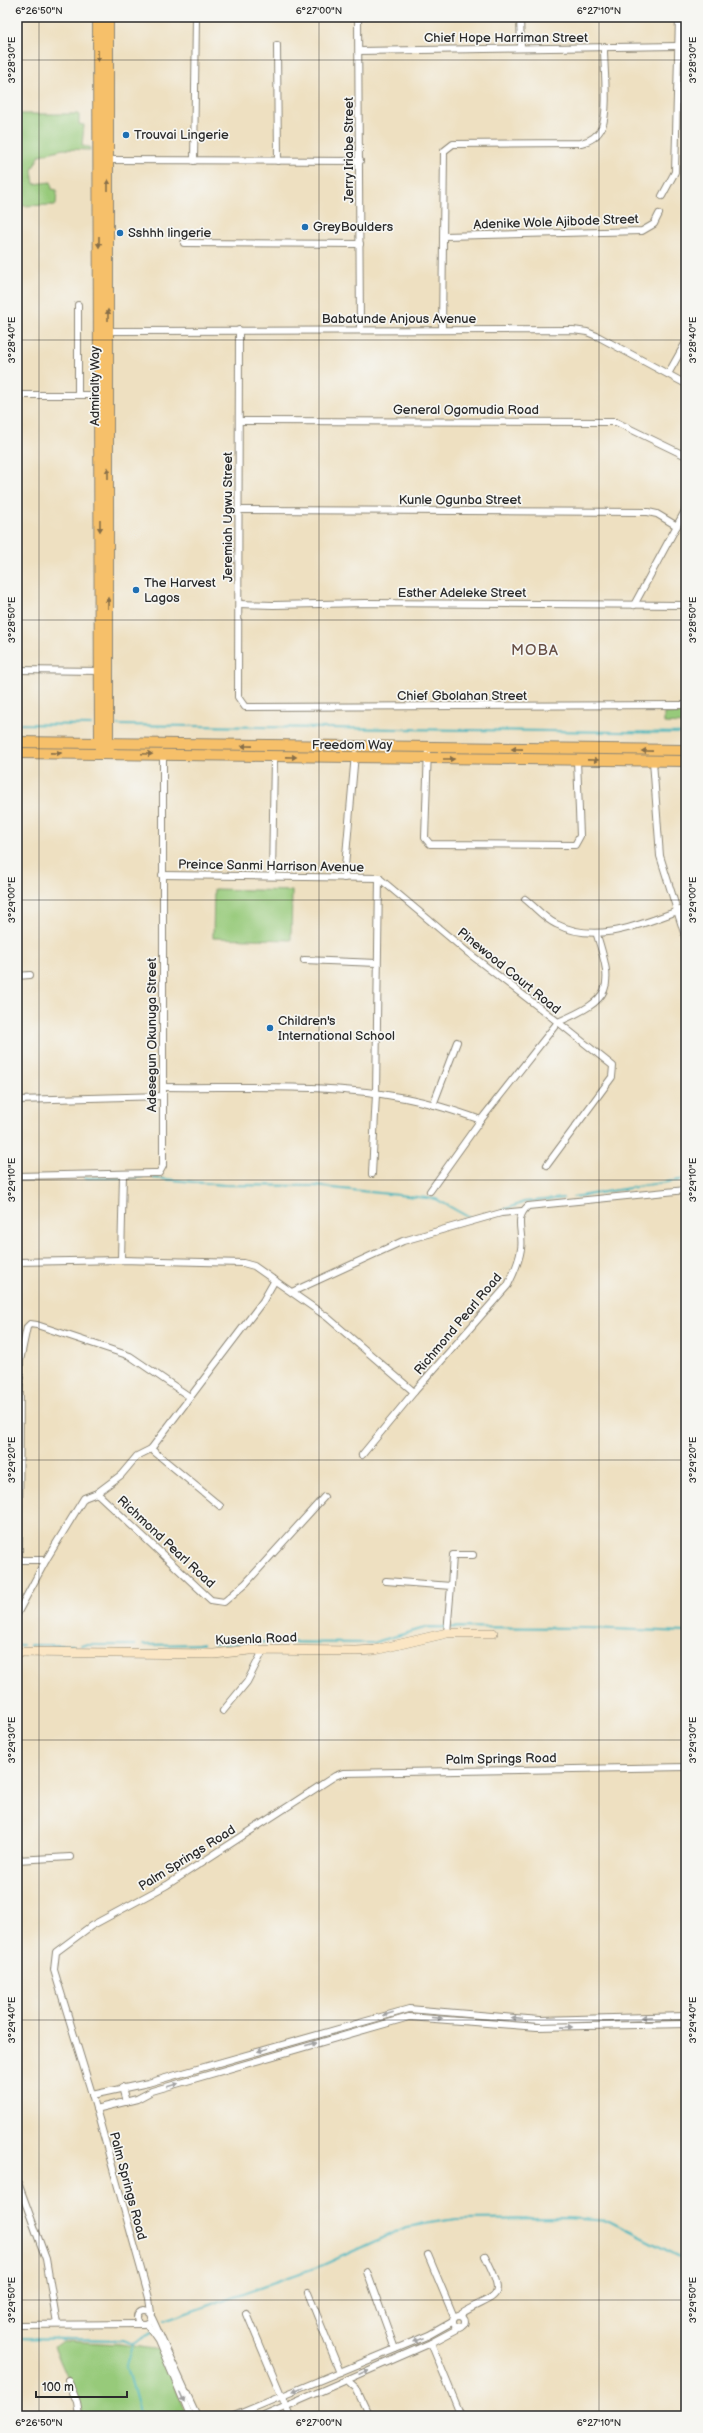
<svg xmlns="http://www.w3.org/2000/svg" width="703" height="2433" viewBox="0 0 703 2433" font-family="'Balsamiq Sans',sans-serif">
<rect width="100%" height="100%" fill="#f6f6f2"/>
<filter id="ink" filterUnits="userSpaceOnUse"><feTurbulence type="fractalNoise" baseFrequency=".025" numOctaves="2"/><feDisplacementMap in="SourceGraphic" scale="8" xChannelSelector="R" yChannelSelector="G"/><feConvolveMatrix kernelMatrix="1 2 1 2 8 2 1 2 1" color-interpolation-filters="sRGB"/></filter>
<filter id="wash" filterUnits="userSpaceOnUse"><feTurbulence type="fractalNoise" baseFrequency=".012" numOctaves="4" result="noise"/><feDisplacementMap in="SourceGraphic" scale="16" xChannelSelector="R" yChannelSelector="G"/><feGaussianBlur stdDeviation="0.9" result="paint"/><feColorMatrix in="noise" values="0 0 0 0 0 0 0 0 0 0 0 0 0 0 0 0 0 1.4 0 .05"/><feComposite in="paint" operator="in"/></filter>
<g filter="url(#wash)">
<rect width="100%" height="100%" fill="#eee0c1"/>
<g fill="#97ca7a" stroke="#617a52">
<polygon points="17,114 79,114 79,124 84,125 82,146 90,147 90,150 63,149 40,155 32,170 34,184 51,182 52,189 57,190 56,205 17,206"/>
<polygon points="664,713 685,714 685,724 664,723"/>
<polygon points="214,889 292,891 291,940 213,938"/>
<polygon points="62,2341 120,2344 161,2350 187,2416 84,2416 54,2347"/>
</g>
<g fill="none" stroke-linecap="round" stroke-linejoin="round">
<g stroke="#45b5be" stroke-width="2">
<polyline points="17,724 91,725"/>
<polyline points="118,725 686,733"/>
<polyline points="84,1178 142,1177"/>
<polyline points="153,1178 224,1185 314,1186 436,1199 472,1219"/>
<polyline points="573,1197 686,1179"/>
<polyline points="504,1210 524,1202 563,1198"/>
<polyline points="214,1644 256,1642 372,1643 428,1627 588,1628 686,1632"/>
<polyline points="17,1645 23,1645"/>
<polyline points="30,1645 73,1645"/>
<polyline points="81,1645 135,1645"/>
<polyline points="143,1645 203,1644"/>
<polyline points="164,2321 323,2265 406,2227 455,2219 565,2218 609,2221 686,2260"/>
<polyline points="17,2338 122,2340 133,2344 151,2333"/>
<polyline points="133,2344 126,2363 141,2416"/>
</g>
</g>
</g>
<g filter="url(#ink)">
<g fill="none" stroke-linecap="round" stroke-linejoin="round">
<defs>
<g id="minor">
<polyline points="358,17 360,330"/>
<polyline points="520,17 521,48"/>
<polyline points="277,45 278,161"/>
<polyline points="359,51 678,46"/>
<polyline points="108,160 360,161"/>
<polyline points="194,161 196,17"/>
<polyline points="662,196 675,172 679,17"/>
<polyline points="444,236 642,231 654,224 659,214"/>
<polyline points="184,243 360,244"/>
<polyline points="239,330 238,697 245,707 686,705"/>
<path d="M442 330 444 151 453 144 581 143C590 141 598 136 602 127 609 110 604 68 604 49"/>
<polyline points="107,331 573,330 587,332 599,337 686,384"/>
<polyline points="668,374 686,342"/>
<polyline points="17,395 99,395"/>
<polyline points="78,395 78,305"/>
<polyline points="239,421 616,422 686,456"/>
<polyline points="239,510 648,512 657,514 677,526"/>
<polyline points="239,604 273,605 366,603 686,605"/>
<polyline points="634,605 686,509"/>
<polyline points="17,670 101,671"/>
<polyline points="428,748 425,838 430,844 575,845 580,836 577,760"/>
<polyline points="653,761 660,856 686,939"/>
<polyline points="162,875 379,878"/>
<polyline points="272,876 274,757"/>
<polyline points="344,878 355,754"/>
<polyline points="379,878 466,951 558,1022 480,1121 430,1191"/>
<path d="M525 899C535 907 545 919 556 924 599 946 645 922 686 908"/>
<polyline points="304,960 377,963"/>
<polyline points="17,976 30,975"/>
<path d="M163 1087C243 1088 326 1083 405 1098 431 1103 456 1111 481 1120"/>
<polyline points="17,1100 163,1096"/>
<polyline points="433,1105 457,1042"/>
<path d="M547 1165 612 1077 613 1066 558 1022C612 999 614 989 597 935"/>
<polyline points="372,1174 376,1094 379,878"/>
<polyline points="17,1176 154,1173 159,1173 163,1166 163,755"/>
<polyline points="121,1260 123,1174"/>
<polyline points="17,1262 121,1260 243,1263 254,1266 327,1317 414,1392"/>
<polyline points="292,1292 403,1241 501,1213 522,1211"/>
<polyline points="151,1449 220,1506"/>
<path d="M362 1455 414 1392 508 1285C514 1273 519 1262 521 1249 524 1232 513 1219 528 1206L686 1190"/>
<polyline points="97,1493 211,1600 224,1602 246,1583 324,1497"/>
<polyline points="17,1560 46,1560"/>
<polyline points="19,1560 20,1361 27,1327 30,1324 37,1325 130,1356 190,1397"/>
<polyline points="386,1581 451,1586 447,1633"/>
<polyline points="451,1586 453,1555 473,1555"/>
<polyline points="17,1614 46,1560 84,1498 97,1493 121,1475 137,1456 151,1449 263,1301 275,1280"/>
<polyline points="223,1711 247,1682 263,1651"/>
<polyline points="17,1860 70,1857"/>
<polyline points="122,2087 126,2102"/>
<polyline points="92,2095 148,2083 409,2009 540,2020 686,2016"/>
<polyline points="96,2109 137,2099 152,2091 409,2017 537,2027 686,2024"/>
<polyline points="17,2180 46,2259 57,2324"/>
<polyline points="428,2255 454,2317"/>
<polyline points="367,2272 395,2349"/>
<polyline points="308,2293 340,2372"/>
<circle cx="144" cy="2317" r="7"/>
<polyline points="151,2313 149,2298 92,2094 54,1970 56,1952 91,1926 167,1885 335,1776 343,1773 686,1767"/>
<polyline points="247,2314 290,2416"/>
<circle cx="459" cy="2321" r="6"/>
<path d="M459 2315C495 2292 509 2303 485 2256"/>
<polyline points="152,2318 197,2416"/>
<polyline points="147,2324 158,2340 190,2416"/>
<polyline points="17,2325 142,2324"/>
<polyline points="431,2343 461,2416"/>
<polyline points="68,2380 77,2402 79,2416"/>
<polyline points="347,2380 356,2388 369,2416"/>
<polyline points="234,2416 429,2335 452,2322"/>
<polyline points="264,2416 431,2343 461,2327"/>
</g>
<polyline id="secondary" points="17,1652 214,1654 250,1650 356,1651 375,1650 447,1633 493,1633"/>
<g id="primary">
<polyline points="98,17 100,754"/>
<polyline points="108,17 108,754"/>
<polyline points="17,742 686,750"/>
<polyline points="17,753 686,761"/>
</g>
</defs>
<use href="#minor" stroke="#8c8676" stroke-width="8"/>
<use href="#secondary" stroke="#8c8676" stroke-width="10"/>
<use href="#primary" stroke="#8c8676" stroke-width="12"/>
<use href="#minor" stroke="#fff" stroke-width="6"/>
<use href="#secondary" stroke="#fbe6c4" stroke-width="9"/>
<use href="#primary" stroke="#f6c06b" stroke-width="10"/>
</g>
<defs><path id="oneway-solid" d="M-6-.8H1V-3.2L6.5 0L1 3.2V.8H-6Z"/></defs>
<g fill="#866e48">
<use href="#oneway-solid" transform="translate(98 56) rotate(90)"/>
<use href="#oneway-solid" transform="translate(108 185) rotate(-90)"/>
<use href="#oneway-solid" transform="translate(99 242) rotate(90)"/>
<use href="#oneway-solid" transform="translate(108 315) rotate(-90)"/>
<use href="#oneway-solid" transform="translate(108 473) rotate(-90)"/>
<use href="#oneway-solid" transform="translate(100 526) rotate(90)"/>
<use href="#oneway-solid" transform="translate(108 603) rotate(-90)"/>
<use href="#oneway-solid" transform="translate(247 746) rotate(-179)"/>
<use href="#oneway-solid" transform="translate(517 749) rotate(-179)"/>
<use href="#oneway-solid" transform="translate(647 751) rotate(-179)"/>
<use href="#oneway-solid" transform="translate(56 753) rotate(1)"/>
<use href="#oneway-solid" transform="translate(147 754) rotate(2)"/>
<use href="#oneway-solid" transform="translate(291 757) rotate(1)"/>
<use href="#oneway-solid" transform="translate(449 759)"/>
<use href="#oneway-solid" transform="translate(593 760) rotate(1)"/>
</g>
<g fill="#a0a0a0">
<use href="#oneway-solid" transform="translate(388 2014) rotate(164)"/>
<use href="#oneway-solid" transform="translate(647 2017) rotate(178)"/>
<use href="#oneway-solid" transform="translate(437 2018) rotate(5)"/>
<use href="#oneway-solid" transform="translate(517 2018) rotate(-175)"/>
<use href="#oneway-solid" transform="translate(567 2027) rotate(-1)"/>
<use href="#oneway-solid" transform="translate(311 2044) rotate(-16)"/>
<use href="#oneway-solid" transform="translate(263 2050) rotate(164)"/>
<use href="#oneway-solid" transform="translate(173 2085) rotate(-16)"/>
<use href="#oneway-solid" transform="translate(418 2340) rotate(159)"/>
<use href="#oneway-solid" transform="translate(364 2372) rotate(-24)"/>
<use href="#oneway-solid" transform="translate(298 2390) rotate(157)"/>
<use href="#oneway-solid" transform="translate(182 2397) rotate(67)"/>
</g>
</g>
<path fill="none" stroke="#2b2b2b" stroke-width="1" stroke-opacity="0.45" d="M39 17V2416M319 17V2416M599 17V2416M17 60H686M17 340H686M17 620H686M17 900H686M17 1180H686M17 1460H686M17 1740H686M17 2020H686M17 2300H686"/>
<g fill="#1f6fb2" stroke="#f6f6f2" stroke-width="1.5">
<circle cx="126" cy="135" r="4"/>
<circle cx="305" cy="227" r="4"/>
<circle cx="120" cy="233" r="4"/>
<circle cx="136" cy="590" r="4"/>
<circle cx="270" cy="1028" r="4"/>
</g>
<g text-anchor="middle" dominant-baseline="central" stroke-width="3.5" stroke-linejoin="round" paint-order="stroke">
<g font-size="13" fill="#2b2b2b" stroke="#f6f6f2">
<text x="506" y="38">Chief Hope Harriman Street</text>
<text transform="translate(349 150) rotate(-90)">Jerry Iriabe Street</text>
<text transform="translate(556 222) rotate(-2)">Adenike Wole Ajibode Street</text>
<text x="399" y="319">Babatunde Anjous Avenue</text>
<text transform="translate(95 386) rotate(-90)">Admiralty Way</text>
<text x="466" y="410">General Ogomudia Road</text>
<text x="460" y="500">Kunle Ogunba Street</text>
<text transform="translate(228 517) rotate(-90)">Jeremiah Ugwu Street</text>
<text x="462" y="593">Esther Adeleke Street</text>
<text x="462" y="696">Chief Gbolahan Street</text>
<text x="352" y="745">Freedom Way</text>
<text transform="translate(271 866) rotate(1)">Preince Sanmi Harrison Avenue</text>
<text transform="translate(509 971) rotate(39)">Pinewood Court Road</text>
<text transform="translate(152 1035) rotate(-90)">Adesegun Okunuga Street</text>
<text transform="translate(458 1324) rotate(-50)">Richmond Pearl Road</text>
<text transform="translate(166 1542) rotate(43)">Richmond Pearl Road</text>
<text transform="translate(256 1639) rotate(-2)">Kusenla Road</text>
<text transform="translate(501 1759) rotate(-1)">Palm Springs Road</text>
<text transform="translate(187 1858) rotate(-32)">Palm Springs Road</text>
<text transform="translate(128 2186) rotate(75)">Palm Springs Road</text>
</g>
<g font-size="13" fill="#2b2b2b" stroke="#f6f6f2" text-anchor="start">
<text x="134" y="135">Trouvai Lingerie</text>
<text x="313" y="227">GreyBoulders</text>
<text x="128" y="233">Sshhh lingerie</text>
<text x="144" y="583">The Harvest<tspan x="144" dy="15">Lagos</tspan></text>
<text x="278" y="1021">Children's<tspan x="278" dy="15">International School</tspan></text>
</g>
<g font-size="15" letter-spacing="1" fill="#685046" stroke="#f6f6f2">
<text x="535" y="650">MOBA</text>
</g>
</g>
<rect width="703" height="2433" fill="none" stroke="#f6f6f2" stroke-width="44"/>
<path d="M36 2391v6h91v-6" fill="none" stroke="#2b2b2b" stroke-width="2"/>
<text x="42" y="2391" font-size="12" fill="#2b2b2b" stroke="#f6f6f2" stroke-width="3" paint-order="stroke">100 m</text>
<rect x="22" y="22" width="659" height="2389" fill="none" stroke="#2b2b2b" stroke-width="1.5"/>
<g font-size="10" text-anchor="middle" fill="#2b2b2b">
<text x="39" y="14">6°26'50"N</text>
<text x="319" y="14">6°27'00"N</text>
<text x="599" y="14">6°27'10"N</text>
<text transform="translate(11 60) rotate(-90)" y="4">3°28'30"E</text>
<text transform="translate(692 60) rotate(-90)" y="4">3°28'30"E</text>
<text transform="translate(11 340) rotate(-90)" y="4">3°28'40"E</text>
<text transform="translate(692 340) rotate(-90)" y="4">3°28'40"E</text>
<text transform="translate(11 620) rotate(-90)" y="4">3°28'50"E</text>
<text transform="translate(692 620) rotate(-90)" y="4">3°28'50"E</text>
<text transform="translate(11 900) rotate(-90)" y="4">3°29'00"E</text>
<text transform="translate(692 900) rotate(-90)" y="4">3°29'00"E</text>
<text transform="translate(692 1180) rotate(-90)" y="4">3°29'10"E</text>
<text transform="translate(11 1180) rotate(-90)" y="4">3°29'10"E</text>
<text transform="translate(692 1460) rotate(-90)" y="4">3°29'20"E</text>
<text transform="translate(11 1460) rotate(-90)" y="4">3°29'20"E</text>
<text transform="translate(11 1740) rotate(-90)" y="4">3°29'30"E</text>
<text transform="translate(692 1740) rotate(-90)" y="4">3°29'30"E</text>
<text transform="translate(692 2020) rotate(-90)" y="4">3°29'40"E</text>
<text transform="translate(11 2020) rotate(-90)" y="4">3°29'40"E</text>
<text transform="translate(11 2300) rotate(-90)" y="4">3°29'50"E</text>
<text transform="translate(692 2300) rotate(-90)" y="4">3°29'50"E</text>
<text x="39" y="2426">6°26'50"N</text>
<text x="319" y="2426">6°27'00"N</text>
<text x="599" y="2426">6°27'10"N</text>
</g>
</svg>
